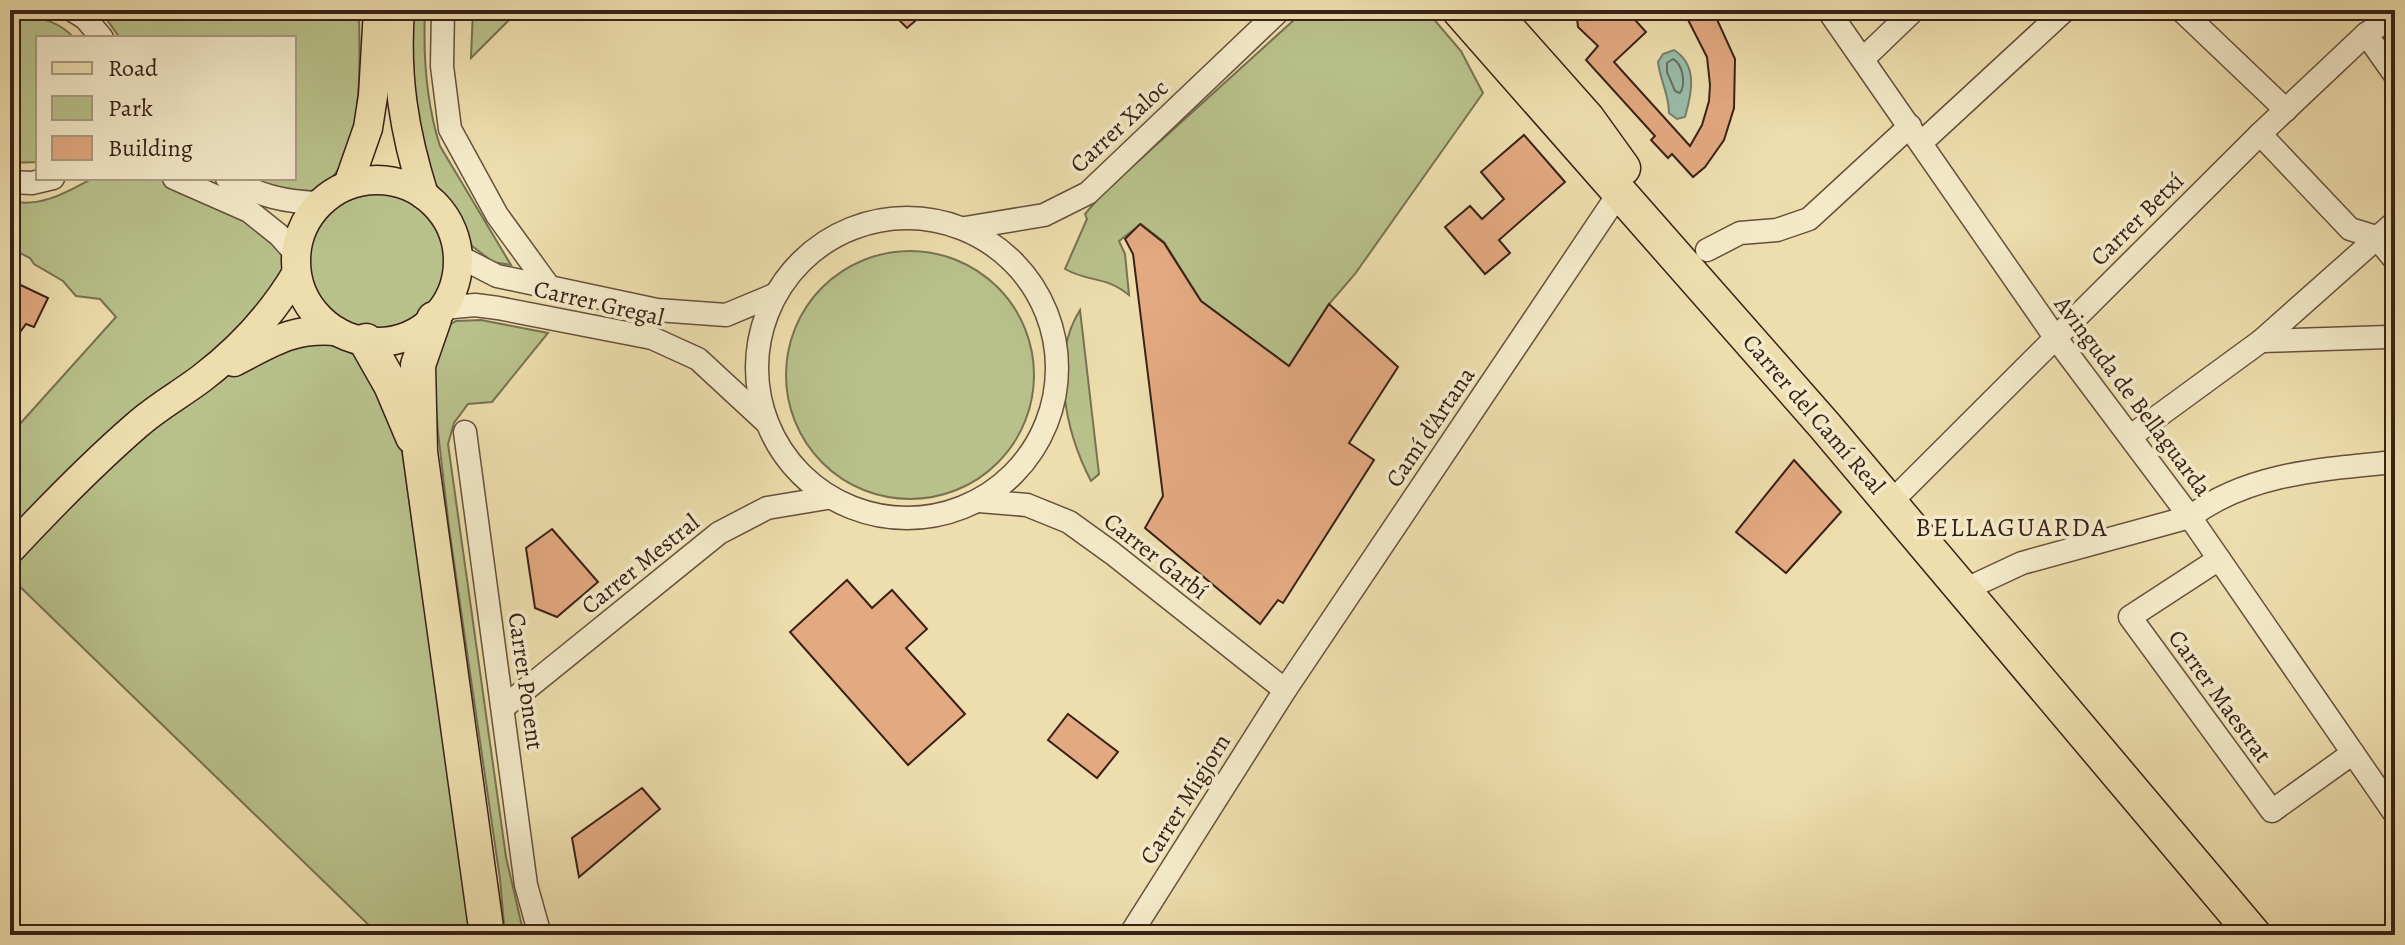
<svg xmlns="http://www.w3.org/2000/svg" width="2405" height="945" viewBox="0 0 2405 945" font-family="Alegreya,serif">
<rect width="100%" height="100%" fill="#eedead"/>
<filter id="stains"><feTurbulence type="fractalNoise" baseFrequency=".0025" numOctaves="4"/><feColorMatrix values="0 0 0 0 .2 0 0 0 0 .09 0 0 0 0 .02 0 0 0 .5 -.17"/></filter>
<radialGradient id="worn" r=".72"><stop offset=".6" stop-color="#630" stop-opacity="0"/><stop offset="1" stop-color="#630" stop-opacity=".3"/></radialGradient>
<g fill="#b8c18a" stroke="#787151" stroke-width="2">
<path d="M100 10H359C359 60 370 193 295 194 279 194 258 183 243 178H294V38H120Z"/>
<path d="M410 10H425C423 56 426 102 440 146L511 265 493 262 472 246 457 213 432 180 424 164 408 63Z"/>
<polygon points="473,10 519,10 471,58"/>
<path d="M1305 10H1426L1461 51 1483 93 1355 274 1329 304 1289 366 1201 301 1164 242 1141 224 1119 241 1125 254 1129 295C1104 275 1090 283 1065 269L1087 219 1085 214 1102 194Z"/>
<path d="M22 15C42 18 60 22 74 38H38V162L10 163V17Z"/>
<path d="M93 178H158L244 217 282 251 285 265 281 284 274 298 10 533V435L116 317 100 299 76 296 63 281 34 264 30 258 10 248V201C41 208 67 192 93 178Z"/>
<circle cx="378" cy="263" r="69"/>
<circle cx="910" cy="375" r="124"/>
<path d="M1080 310 1099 474 1091 481C1066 433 1049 359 1080 310Z"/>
<polygon points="481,320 548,333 492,402 468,404 454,423 448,444 506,857 524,935 505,935 500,879 449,528 438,432 433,369 442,328 456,321"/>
<path d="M291 340 332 343 355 355 399 429 471 935H379L10 577V564C74 495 149 417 231 370 250 358 271 350 291 340Z"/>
</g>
<path fill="#99bca9" stroke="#737e6f" stroke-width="2" d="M1674 50C1698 65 1692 93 1685 117L1677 119 1669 113C1669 94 1660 80 1658 62L1663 54Z"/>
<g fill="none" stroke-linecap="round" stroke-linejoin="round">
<path stroke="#696e60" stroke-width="2" d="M1673 59C1683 64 1686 84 1680 93L1675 91 1667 72V63Z"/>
</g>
<g fill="#e3a980" stroke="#392118" stroke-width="2">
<polygon points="889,10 928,10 907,28"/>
<polygon points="1576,10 1626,10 1646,32 1614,62 1690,146 1702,125 1709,101 1710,85 1707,57 1683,10 1711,10 1715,15 1735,59 1734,108 1724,140 1705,167 1693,177 1672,154 1668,158 1651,140 1655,136 1586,60 1598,46 1578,27"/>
<polygon points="1524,135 1565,182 1499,240 1510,253 1485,274 1445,227 1470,206 1482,219 1504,199 1481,172"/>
<polygon points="1140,224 1164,243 1201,301 1289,366 1329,304 1398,367 1349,443 1374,460 1283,603 1278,600 1260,624 1145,528 1163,496 1133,254 1125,239"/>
<polygon points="10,280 48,298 34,327 26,324 10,346"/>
<polygon points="1794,460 1841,512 1786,573 1736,532"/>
<polygon points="552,529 598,582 557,617 535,608 526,548"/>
<polygon points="847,580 872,608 892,590 927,629 906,648 965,714 908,765 790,632"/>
<polygon points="1068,714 1118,752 1097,778 1048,740"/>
<polygon points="642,788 660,809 579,877 572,838"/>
</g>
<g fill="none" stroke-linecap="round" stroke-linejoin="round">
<defs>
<g id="minor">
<polyline points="72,10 85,18 102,38"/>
<polyline points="443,10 442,66 450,129 497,215 550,288"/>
<polyline points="1828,10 2055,337 2190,517 2395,814"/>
<polyline points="2181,10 2286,110"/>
<polyline points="2366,34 2395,75"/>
<polyline points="1863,59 1914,10"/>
<polyline points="2260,134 2350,229 2376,237"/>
<polyline points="1922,142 2065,10"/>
<polyline points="174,178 249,211 279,235 296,254"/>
<path d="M227 178C261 196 283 202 321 203"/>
<polyline points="10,182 32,183 53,178"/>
<circle cx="907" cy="368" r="150"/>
<polyline points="965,228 1044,215 1088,193 1280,10"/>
<polyline points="2376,237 2395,260"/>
<polyline points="1707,250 1740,233 1777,230 1809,219 1910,126"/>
<polyline points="458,256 497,276 657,310 726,315 774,295"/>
<polyline points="443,308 475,305 498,308 652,338 698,359 765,421"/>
<polyline points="2261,341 2388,337 2395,331"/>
<polyline points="465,432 526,885 540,935"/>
<polyline points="2131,436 2261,341 2395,222"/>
<polyline points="979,501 1027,505 1069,522 1112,553 1285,690"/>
<polyline points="1890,503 2260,134 2366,34 2395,15"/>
<polyline points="2219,559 2130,617 2272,811 2353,753"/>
<path d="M1964 590 2022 563 2190 517C2248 473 2324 469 2395 462"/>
<polyline points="504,707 719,533 767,508 827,498"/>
<polyline points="1130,935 1285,690 1619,193"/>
</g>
<g id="major">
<path d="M400 10C395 76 404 132 424 195"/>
<circle cx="377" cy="261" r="81"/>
<polyline points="348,185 368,128 373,96 378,10"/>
<path d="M234 362C273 342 291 328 336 331"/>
<path d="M10 550C51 506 92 464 137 425 157 407 181 394 202 378 240 349 272 314 296 274"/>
</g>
<g id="highway">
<polyline points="1459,10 1825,426 2254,935"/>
<polyline points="1491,10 1587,118 1623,168"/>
<polyline points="434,319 418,365 420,452 487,935"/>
<polyline points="366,341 391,385 413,437"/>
</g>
</defs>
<use href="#minor" stroke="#66503d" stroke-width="25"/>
<use href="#major" stroke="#392118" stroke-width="31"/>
<use href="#highway" stroke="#392118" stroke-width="37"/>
<use href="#minor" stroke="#f4eaca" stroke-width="22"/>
<use href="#major" stroke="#eedead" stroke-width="28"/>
<use href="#highway" stroke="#eedead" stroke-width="34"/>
</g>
<g text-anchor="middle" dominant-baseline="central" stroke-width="7" stroke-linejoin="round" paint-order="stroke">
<g font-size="24" fill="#392118" stroke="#f4eaca">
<text transform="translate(1119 126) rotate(-43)">Carrer Xaloc</text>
<text transform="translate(2137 219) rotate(-45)">Carrer Betxí</text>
<text transform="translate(599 303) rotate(13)">Carrer Gregal</text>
<text transform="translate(2133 396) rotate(53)">Avinguda de Bellaguarda</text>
<text transform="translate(1814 414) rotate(49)">Carrer del Camí Real</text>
<text transform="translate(1430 427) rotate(-56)">Camí d'Artana</text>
<text transform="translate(1156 556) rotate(38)">Carrer Garbí</text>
<text transform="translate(640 564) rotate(-39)">Carrer Mestral</text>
<text transform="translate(526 681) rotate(82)">Carrer Ponent</text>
<text transform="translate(2220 696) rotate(54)">Carrer Maestrat</text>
<text transform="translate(1185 799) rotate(-58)">Carrer Migjorn</text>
</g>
<g font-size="26" letter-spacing="2" fill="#392118" stroke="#f4eaca">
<text x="2012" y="527">BELLAGUARDA</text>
</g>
</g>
<rect width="2405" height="945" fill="none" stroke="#eedead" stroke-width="40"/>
<rect x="12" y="12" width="2381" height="921" fill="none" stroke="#392118" stroke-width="4"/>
<rect x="20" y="20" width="2365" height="905" fill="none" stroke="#392118" stroke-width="2"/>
<rect x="36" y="36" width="260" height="144" fill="#f4eaca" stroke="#a99a83" stroke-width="2"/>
<rect x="52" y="62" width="40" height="12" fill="#eedead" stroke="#a99a83" stroke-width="2"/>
<text x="108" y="76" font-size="24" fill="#392118">Road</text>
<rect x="52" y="96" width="40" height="24" fill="#b8c18a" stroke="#a99a83" stroke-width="2"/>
<text x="108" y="116" font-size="24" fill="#392118">Park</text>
<rect x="52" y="136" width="40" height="24" fill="#e3a980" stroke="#a99a83" stroke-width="2"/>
<text x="108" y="156" font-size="24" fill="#392118">Building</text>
<rect width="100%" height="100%" filter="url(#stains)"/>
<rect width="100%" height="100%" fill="url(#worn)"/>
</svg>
